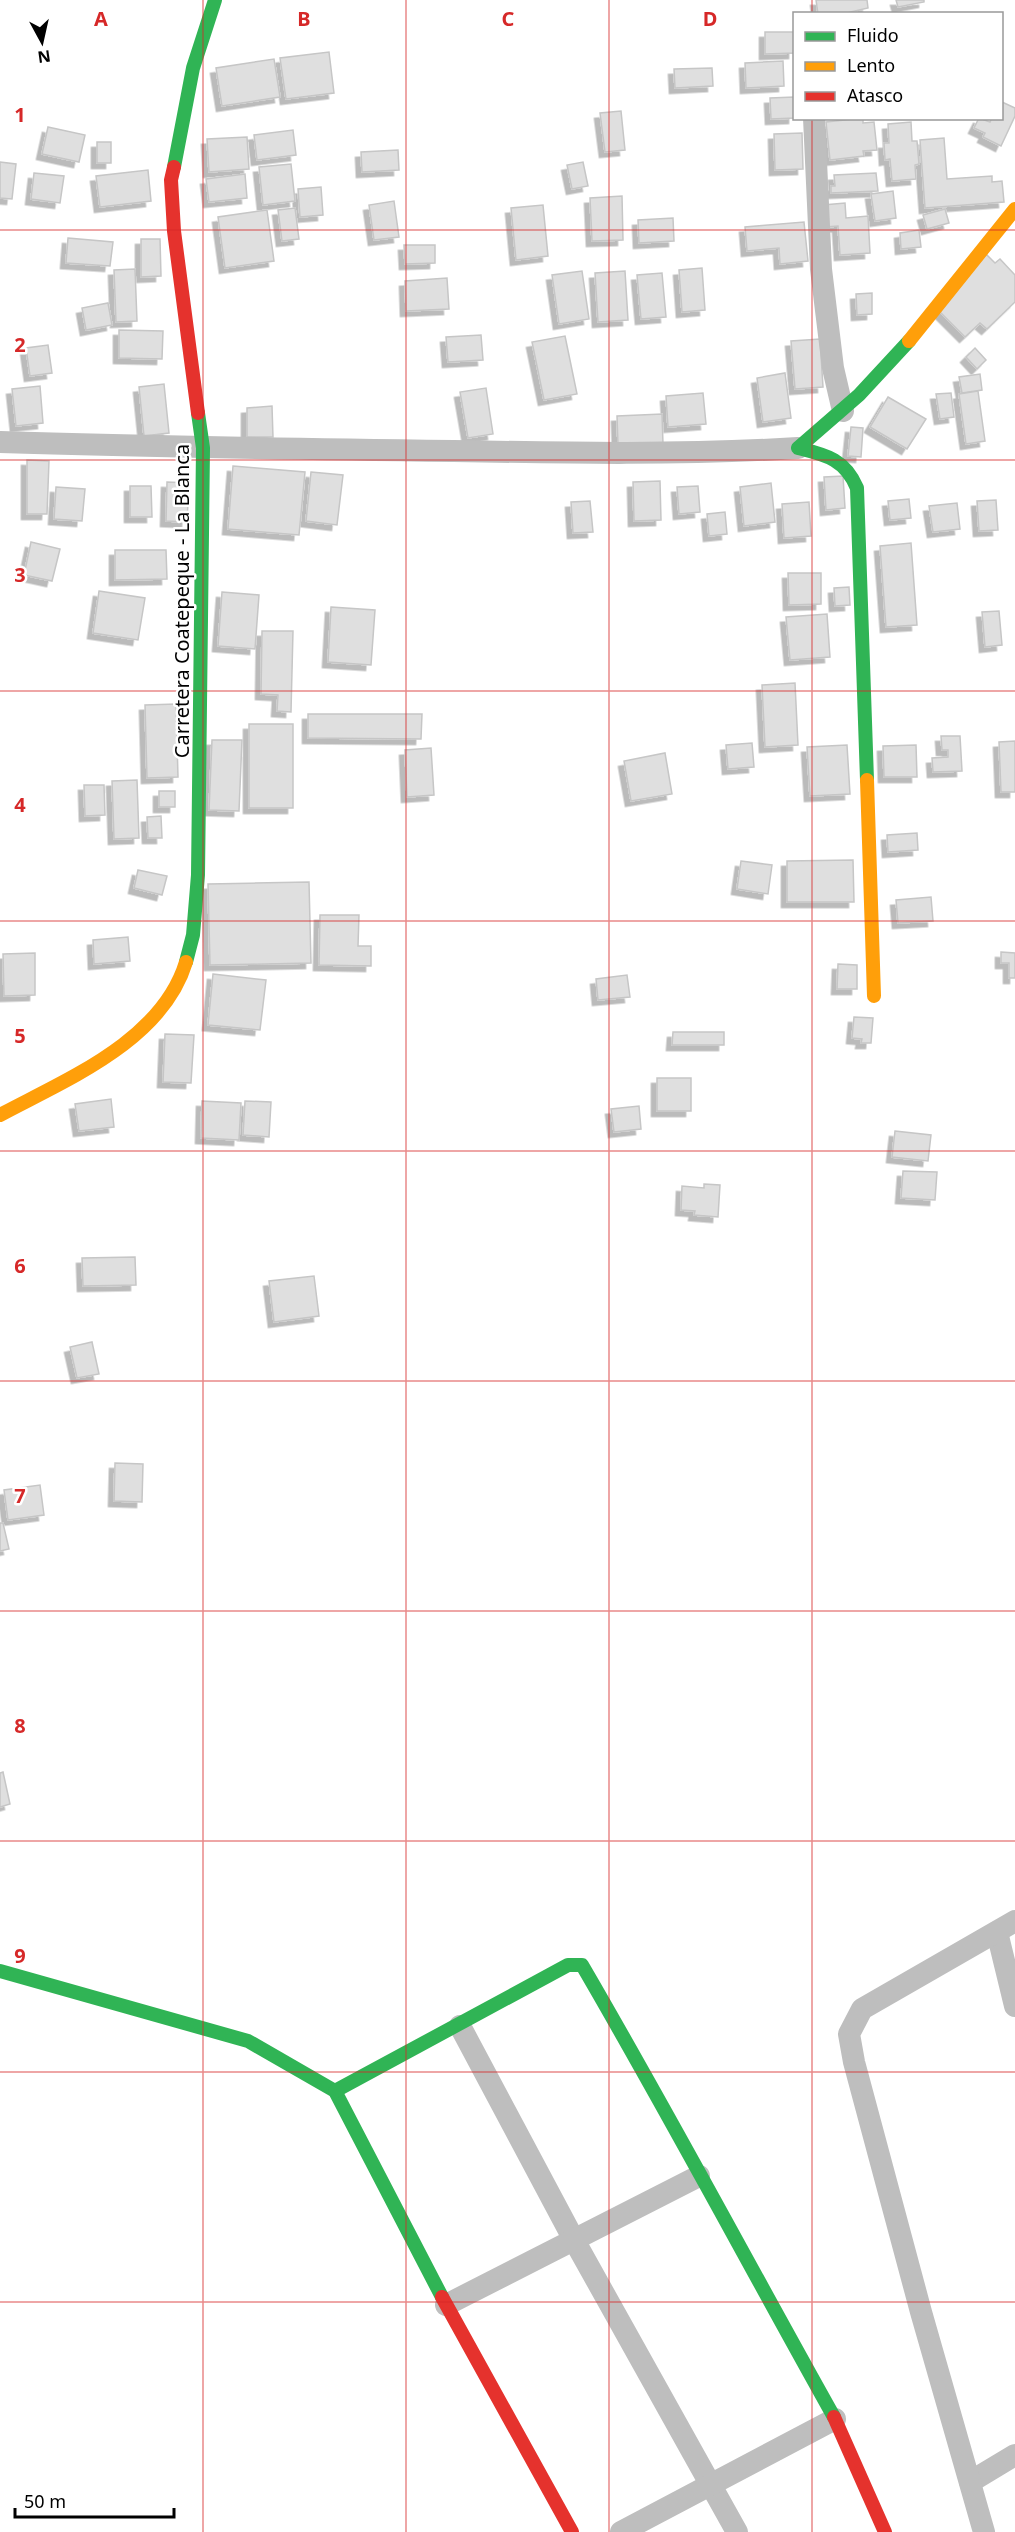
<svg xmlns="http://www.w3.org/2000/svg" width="1015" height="2532" viewBox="0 0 1015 2532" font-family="'Noto Sans',sans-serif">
<defs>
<filter id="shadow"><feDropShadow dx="-5.5" dy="5.5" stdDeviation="0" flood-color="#0004"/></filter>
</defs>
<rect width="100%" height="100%" fill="#fff"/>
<g fill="#dfdfdf" stroke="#c6c6c6" stroke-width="1.5" filter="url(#shadow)">
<polygon points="816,0 867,0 868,8 842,14 818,14"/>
<polygon points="896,0 924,0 924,2 898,7"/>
<polygon points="765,32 794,32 794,53 765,54"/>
<polygon points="329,52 334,93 286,99 280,58"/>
<polygon points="274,59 280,97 222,106 216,68"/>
<polygon points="783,61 784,86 746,88 745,63"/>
<polygon points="712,68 713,86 675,88 674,69"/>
<polygon points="794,97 794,118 771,119 770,98"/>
<polygon points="1002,102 1015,108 1015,116 1001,146 983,137 985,133 974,128 979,118 990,122 992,118 1002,118"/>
<polygon points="621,111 625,150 605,152 600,113"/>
<polygon points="863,118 863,123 874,122 877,150 863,151 864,156 830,160 826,122"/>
<polygon points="911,122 912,141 917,141 919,164 915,165 916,179 892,181 890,159 885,160 884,143 889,143 888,124"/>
<polygon points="48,127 85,135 79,162 42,154"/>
<polygon points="293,130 296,155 257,160 254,135"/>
<polygon points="802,133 803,169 775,170 774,134"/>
<polygon points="247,137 249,169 209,172 207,139"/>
<polygon points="944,138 947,179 992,176 992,182 1002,181 1004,202 925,208 920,140"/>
<rect x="97" y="142" width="14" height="21"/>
<polygon points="398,150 399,170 362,172 361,152"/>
<polygon points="0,162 16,164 12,199 0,198"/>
<polygon points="583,162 588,186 572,189 567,165"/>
<polygon points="291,164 295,201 263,205 259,167"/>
<polygon points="148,170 151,201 100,207 96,176"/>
<polygon points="34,173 64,176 60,203 31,199"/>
<polygon points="876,173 878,191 831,193 831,186 835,186 834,175"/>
<polygon points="245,174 247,198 209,202 206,179"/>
<polygon points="321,187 323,215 300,217 298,189"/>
<polygon points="893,191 896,218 875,221 871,194"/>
<polygon points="622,196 623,240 592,241 590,198"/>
<polygon points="394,201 399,237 374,240 369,205"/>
<polygon points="845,203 846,218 868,216 870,253 840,255 838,226 825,227 823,205"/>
<polygon points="543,205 548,256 516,260 511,208"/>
<polygon points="295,208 299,239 282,241 278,210"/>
<polygon points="945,209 949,223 927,229 923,215"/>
<polygon points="267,210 274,261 225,268 218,217"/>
<polygon points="673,218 674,241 639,243 638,220"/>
<polygon points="804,222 808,261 780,264 779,248 747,251 745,227"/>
<polygon points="919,230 921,247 901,249 900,233"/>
<polygon points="68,238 113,242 110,266 66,263"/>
<polygon points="141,239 160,239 161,276 141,277"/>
<polygon points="404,245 435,245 435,263 405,264"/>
<polygon points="986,254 995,263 1000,259 1015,275 1015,302 987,329 980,323 965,337 940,312"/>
<polygon points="702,268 705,310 682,312 679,270"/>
<polygon points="135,269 137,321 116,322 114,270"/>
<polygon points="582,271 589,319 559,324 552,275"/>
<polygon points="625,271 628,320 598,322 595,273"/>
<polygon points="662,273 666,317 641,319 637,275"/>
<polygon points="447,278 449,309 406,311 405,281"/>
<polygon points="872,293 872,314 857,315 856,294"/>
<polygon points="108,303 112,325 86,330 82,308"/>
<polygon points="119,330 163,331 162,359 119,358"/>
<polygon points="481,335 483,360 448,362 446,337"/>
<polygon points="565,336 577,394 544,400 532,342"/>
<polygon points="820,339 823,387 795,389 791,341"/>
<polygon points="48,345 52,373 30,376 26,348"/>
<polygon points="975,348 986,360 977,369 966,357"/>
<polygon points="785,373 791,418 763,422 757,378"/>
<polygon points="980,374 982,390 962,393 959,377"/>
<polygon points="164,384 169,433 144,436 139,387"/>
<polygon points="40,386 43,423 16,426 12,389"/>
<polygon points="486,388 493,434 468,438 460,392"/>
<polygon points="978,391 985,441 966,444 959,394"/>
<polygon points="703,393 706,424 668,427 666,396"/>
<polygon points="951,393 954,417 940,419 936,394"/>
<polygon points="888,397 926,419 907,449 870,427"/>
<polygon points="272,406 273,437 247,437 247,408"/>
<polygon points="662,414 663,444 618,445 617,416"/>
<polygon points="851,427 863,428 861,457 848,456"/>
<polygon points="27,460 49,461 47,514 27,514"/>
<polygon points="233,466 305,472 299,535 228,529"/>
<polygon points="311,472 343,475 337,525 306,521"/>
<polygon points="843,476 845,508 826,510 824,477"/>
<polygon points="660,481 661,520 634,521 633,482"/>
<polygon points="167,482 189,483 187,522 166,521"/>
<polygon points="771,483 775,522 744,526 740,487"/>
<polygon points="130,486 151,486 152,517 130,517"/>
<polygon points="698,486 700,512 679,514 677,487"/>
<polygon points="56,487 85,489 82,521 54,519"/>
<polygon points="909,499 911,518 890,520 888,501"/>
<polygon points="996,500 998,530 979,531 977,501"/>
<polygon points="590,501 593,532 573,533 571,502"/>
<polygon points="809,502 811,536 784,538 782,504"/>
<polygon points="957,503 960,529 933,532 929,506"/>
<polygon points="725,512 727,534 709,536 707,514"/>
<polygon points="31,542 60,549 52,581 24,575"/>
<polygon points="911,543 917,625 886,627 880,546"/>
<polygon points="115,550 166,550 167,579 115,580"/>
<polygon points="788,573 821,573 821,604 789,605"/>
<polygon points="849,587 850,605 835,606 834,588"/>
<polygon points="99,591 145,598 138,640 93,633"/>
<polygon points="222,592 259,595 255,649 218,646"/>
<polygon points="331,607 375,610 371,665 328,662"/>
<polygon points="999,611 1002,645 985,647 982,612"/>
<polygon points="827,614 830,657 790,660 786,617"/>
<polygon points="262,631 293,631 291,712 277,711 278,695 261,694"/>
<polygon points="795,683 798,745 765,747 762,685"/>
<polygon points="176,704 178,777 147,778 145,705"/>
<polygon points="308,714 422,714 421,739 308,738"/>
<rect x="249" y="724" width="44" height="84"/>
<polygon points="941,736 960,736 962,771 933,772 932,758 948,757 948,750 942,750"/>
<polygon points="212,740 242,740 239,811 209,810"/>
<polygon points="1015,741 1015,792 1001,792 999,742"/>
<polygon points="752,743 754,767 728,769 726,745"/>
<polygon points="847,745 850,794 810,796 807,747"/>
<polygon points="916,745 917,777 884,777 883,746"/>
<polygon points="431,748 434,795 407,797 405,750"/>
<polygon points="665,753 672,794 631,801 624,761"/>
<polygon points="137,780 139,838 114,839 112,781"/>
<polygon points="84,785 104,785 105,815 85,816"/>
<rect x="159" y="791" width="16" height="16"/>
<polygon points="161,816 162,838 148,838 147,817"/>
<polygon points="917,833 918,850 888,852 887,835"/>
<polygon points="853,860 854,902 787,902 787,861"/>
<polygon points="741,861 772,865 768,894 737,889"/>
<polygon points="138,870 167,876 162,895 134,888"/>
<polygon points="309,882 311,963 210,965 208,884"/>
<polygon points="931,897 933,921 898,923 896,900"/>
<polygon points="320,915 359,915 358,946 371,946 371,966 319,965"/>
<polygon points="128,937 130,961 94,964 93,940"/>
<polygon points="1001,952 1015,953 1015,978 1009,978 1009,963 1001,963"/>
<polygon points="35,953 35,995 4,996 3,954"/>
<polygon points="838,964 857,965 857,989 837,989"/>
<polygon points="213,974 266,980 260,1030 208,1025"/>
<polygon points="627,975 630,997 598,1000 596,979"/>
<polygon points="854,1017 873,1018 871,1043 861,1043 862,1039 852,1038"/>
<polygon points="673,1032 724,1032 724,1045 672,1045"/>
<polygon points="165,1034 194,1035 191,1083 163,1082"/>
<rect x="657" y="1078" width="34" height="33"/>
<polygon points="111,1099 114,1127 79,1131 75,1104"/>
<polygon points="202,1101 241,1103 239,1140 201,1138"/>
<polygon points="245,1101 271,1102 269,1137 243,1135"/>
<polygon points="639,1106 641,1129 614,1132 611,1109"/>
<polygon points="895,1131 931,1135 928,1161 892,1157"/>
<polygon points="903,1171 937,1172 935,1200 901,1198"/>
<polygon points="704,1184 720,1185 718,1217 694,1215 695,1211 681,1210 682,1186 704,1188"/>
<polygon points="135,1257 136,1285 83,1286 82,1258"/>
<polygon points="314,1276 319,1316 274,1322 269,1281"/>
<polygon points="92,1342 99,1374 77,1378 70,1347"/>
<polygon points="115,1463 143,1464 142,1502 114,1501"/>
<polygon points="40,1485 44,1515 8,1520 4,1490"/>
<polygon points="0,1523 3,1523 9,1549 0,1551"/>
<polygon points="3,1772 10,1804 0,1807 0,1773"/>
</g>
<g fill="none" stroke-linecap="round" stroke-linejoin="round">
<g stroke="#bebebe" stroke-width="22">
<polyline points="814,118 821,269 833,368 843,411"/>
<path d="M0 442C151 447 302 449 454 451 569 453 684 455 798 448"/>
<polyline points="997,1932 1015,2006"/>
<polyline points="460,2026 574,2240 737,2532"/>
<polyline points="446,2305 699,2176"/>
<polyline points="970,2482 1015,2455"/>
<polyline points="621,2532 835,2419"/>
<polyline points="984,2532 921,2312 854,2062 849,2034 862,2009 1015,1921"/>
</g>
<g stroke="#30b455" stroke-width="14">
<polyline points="174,167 193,68 215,0"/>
<path d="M867 780 857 488C845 459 826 455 798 448L859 395 909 341"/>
<polyline points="186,962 193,935 198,875 203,448 198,413"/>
<polyline points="0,1971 248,2041 335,2091 442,2297"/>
<path d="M335 2091 568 1965H582C669 2114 750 2267 834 2417"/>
</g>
<g stroke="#ff9f0a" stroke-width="14">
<polyline points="909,341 1015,209"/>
<polyline points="867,780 874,996"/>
<path d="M0 1115C67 1079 162 1041 186 962"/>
</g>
<g stroke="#e5322d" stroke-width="14">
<polyline points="174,167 171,180 174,231 198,413"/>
<polyline points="442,2297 572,2532"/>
<polyline points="834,2417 885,2532"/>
</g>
</g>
<path fill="none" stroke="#d62828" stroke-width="1.5" stroke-opacity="0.55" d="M203 0V2532M406 0V2532M609 0V2532M812 0V14M812 118V2532M0 230H1015M0 460H1015M0 691H1015M0 921H1015M0 1151H1015M0 1381H1015M0 1611H1015M0 1841H1015M0 2072H1015M0 2302H1015"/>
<g text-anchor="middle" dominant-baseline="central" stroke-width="5" stroke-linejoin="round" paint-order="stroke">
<g font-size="20" fill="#000" stroke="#fff">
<text transform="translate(181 601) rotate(-90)">Carretera Coatepeque - La Blanca</text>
</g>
</g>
<g font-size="20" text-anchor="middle" font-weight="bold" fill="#d62828" stroke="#fff" stroke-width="5" stroke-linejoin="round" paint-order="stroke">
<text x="101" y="26">A</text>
<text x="304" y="26">B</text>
<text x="508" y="26">C</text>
<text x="710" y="26">D</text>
<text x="20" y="122">1</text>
<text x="20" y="352">2</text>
<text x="20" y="582">3</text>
<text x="20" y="812">4</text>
<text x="20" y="1043">5</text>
<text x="20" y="1273">6</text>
<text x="20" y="1503">7</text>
<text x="20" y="1733">8</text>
<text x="20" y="1963">9</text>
</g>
<rect x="793" y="12" width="210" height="108" fill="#ffffff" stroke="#999999" stroke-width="1.5"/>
<rect x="805" y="32" width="30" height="9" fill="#30b455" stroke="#999999" stroke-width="1.5"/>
<text x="847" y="42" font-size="18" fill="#000000">Fluido</text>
<rect x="805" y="62" width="30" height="9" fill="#ff9f0a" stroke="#999999" stroke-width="1.5"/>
<text x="847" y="72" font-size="18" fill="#000000">Lento</text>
<rect x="805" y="92" width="30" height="9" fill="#e5322d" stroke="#999999" stroke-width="1.5"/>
<text x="847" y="102" font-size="18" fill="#000000">Atasco</text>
<g transform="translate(42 42) rotate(172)" stroke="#ffffff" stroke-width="4.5" paint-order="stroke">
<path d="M0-4.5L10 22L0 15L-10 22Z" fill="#000000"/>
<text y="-9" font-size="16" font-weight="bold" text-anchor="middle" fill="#000000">N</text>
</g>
<path d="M15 2508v9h159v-9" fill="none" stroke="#000000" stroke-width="3"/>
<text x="24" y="2508" font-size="18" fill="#000000" stroke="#ffffff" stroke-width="4.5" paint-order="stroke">50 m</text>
</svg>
